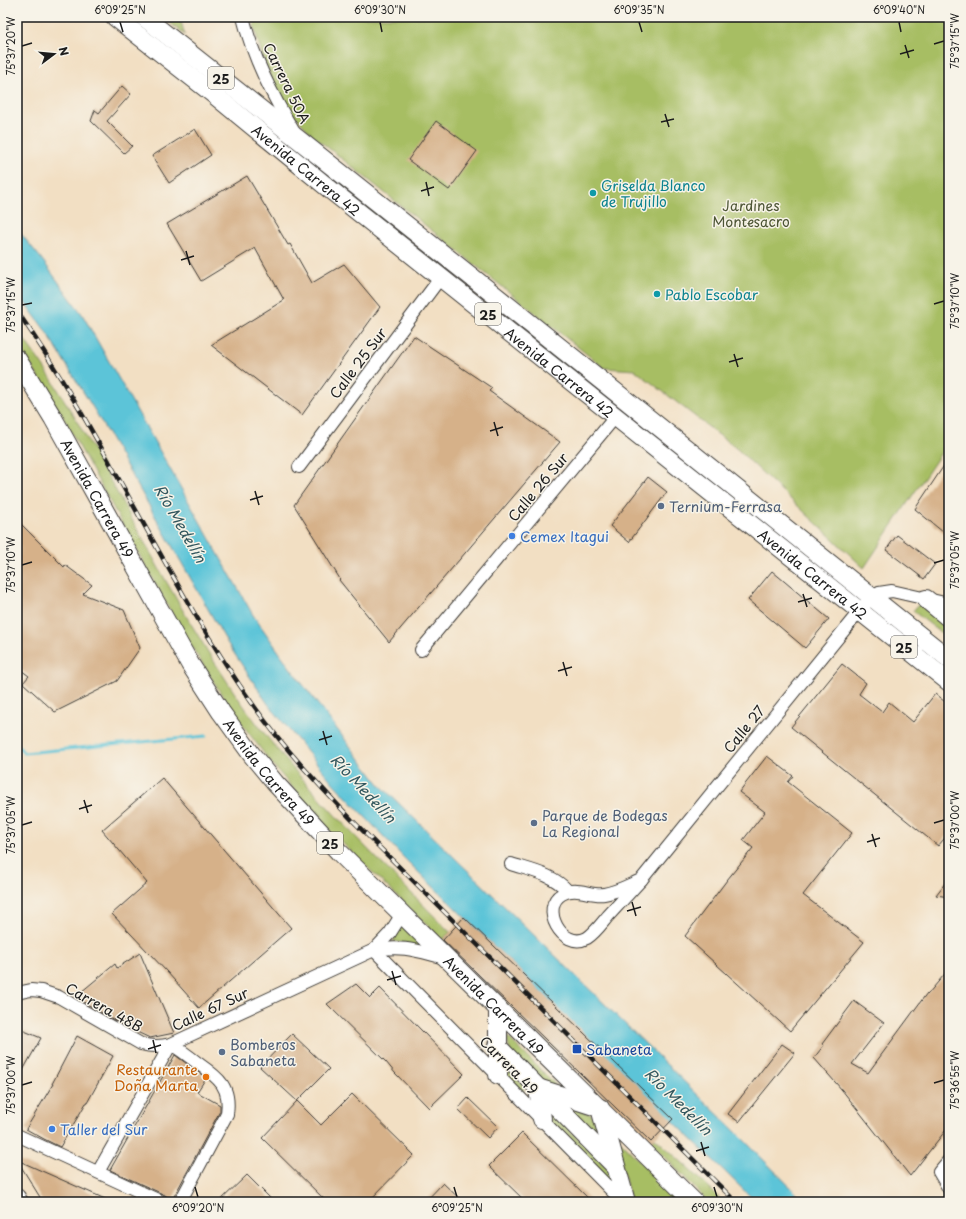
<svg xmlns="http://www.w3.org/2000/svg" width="966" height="1219" viewBox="0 0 966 1219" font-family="'Playpen Sans',sans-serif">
<rect width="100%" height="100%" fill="#f7f3e8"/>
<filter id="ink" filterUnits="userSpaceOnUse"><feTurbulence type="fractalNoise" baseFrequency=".025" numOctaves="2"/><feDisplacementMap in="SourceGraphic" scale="8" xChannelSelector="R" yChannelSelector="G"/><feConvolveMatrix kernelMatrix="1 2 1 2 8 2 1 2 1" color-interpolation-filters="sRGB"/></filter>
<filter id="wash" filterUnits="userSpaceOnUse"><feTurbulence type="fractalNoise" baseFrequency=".012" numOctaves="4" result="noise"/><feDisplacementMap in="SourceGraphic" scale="16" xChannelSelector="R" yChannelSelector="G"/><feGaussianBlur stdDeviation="0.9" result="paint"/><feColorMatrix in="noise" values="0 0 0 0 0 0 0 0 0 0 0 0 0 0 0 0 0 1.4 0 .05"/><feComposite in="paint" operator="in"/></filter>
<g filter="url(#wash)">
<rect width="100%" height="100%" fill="#f2dfc3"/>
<g fill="#a7be63" stroke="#626d40">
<path d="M163 17C183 17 179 17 185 35Z"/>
<path d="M252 17H949V441L864 568 737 449 635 370 604 368 311 134C300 122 289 109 280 95 266 72 258 44 252 17Z"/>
<path d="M17 329C28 345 40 361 51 378 115 481 166 592 234 692 295 781 375 856 450 932L442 940 330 831 272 764 230 708 180 628 59 410 17 343Z"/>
<polygon points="919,604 949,627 949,639 913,611"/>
<polygon points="402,925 423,948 393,941"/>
<polygon points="506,1035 557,1086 539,1082 510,1052"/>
<polygon points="508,1070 524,1086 522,1099 506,1082"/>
<polygon points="561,1103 592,1115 603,1147"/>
<polygon points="548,1109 608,1168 613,1189 550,1126"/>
<polygon points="613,1134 680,1202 631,1202"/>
<polygon points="655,1138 695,1174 723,1202 708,1202 651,1142"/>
</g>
<polygon fill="#5cc4d8" stroke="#3c707a" points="17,229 40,257 82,314 253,615 291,669 379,784 741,1137 805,1202 756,1202 405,859 333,783 268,704 228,644 95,411 45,330 17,292"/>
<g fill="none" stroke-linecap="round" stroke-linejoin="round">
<polyline stroke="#5cc4d8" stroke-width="3" points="17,745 24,753 206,736"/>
</g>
<g id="blocks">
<g fill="#d6b189">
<polygon points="122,86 131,94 107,121 132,146 124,153 91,121 95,110 99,113"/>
<polygon points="436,121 477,151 449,190 408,160"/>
<polygon points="195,129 211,155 169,183 152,156"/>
<polygon points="247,176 288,245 290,244 312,283 344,264 380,307 302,415 211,345 284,300 255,248 201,281 167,224"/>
<polygon points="414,336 492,388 489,391 560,442 389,642 339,580 340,579 294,505"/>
<polygon points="949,458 949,537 915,509"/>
<polygon points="648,477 667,492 629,542 610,526"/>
<polygon points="17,520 64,567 65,565 92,585 83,594 124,610 140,648 117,681 55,712 23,683 29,676 17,667"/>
<polygon points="897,535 935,564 924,579 886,550"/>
<polygon points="772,571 829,619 805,648 748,600"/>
<polygon points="842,664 866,683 859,694 882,712 889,702 913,722 935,694 949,705 949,833 938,846 791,727"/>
<polygon points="767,756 793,776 788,782 852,833 803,895 864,942 790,1031 685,936 727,880 753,848 743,840 765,812 739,792"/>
<polygon points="162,778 291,928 199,1008 167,972 112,914 147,883 102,830"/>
<polygon points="949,878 949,897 936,895"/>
<polygon points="464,917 673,1119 651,1142 443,940"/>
<polygon points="140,953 174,1033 150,1038 126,1027 75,997 115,964 117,968"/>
<polygon points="949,969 949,1126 910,1176 842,1090 814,1058 824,1045 822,1044 854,1001 884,1023 852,1064 868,1073 927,993 928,994"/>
<polygon points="356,984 370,998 380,988 464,1074 429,1108 395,1073 386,1062 327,1004"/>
<polygon points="22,1030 41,1038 17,1081 17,1038"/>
<polygon points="292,1034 329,1069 297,1101 260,1067"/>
<polygon points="77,1036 113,1056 87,1103 86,1103 60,1147 44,1139 26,1129 53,1084 52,1084"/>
<polygon points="782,1044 795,1053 739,1122 728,1114"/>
<polygon points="175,1055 206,1078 197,1092 220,1105 220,1111 172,1200 165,1195 110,1170"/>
<polygon points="352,1094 414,1155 368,1202 327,1202 262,1138 297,1101 321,1125"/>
<polygon points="468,1098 498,1127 488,1138 458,1109"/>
<polygon points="522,1133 592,1202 526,1202 489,1166"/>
<polygon points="17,1160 112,1202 43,1202"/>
<polygon points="247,1175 274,1202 219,1202"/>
<polygon points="443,1183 463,1202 425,1202"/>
</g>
</g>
</g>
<g filter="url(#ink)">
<use href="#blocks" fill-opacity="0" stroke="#3c3935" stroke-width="1"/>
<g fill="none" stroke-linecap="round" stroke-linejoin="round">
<defs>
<g id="minor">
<path d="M243 17C253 58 272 95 294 132"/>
<polyline points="299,467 441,277"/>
<polyline points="421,650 616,416"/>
<path d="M511 864C533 871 552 874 568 891"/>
<polyline points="641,880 871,597 879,593 892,591 949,604"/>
<path d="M641 880C630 892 619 904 608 916 602 923 595 933 587 938 562 951 539 907 562 894 576 886 590 896 604 894 617 892 629 885 641 880Z"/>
<polyline points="374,950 623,1202"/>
<polyline points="374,950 390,933 402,914"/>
<path d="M17 993 31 990 41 991 59 997 141 1044C152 1047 160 1047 171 1044L374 950C404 945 417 951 445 958"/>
<path d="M171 1044C181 1050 190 1057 199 1064 219 1078 231 1087 227 1114L180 1202"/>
<polyline points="17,1135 162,1202"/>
<polyline points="949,1160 939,1172 949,1189"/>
<polyline points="98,1172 171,1044"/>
</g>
<polyline id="major" points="17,1197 20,1202"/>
<g id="highway">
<path id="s1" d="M115 17 212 93 332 191 949 682"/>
<polyline points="144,17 492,293 949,659"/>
<path id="s2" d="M17 359 53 418 190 664 221 712 252 755 275 783 339 852 694 1202"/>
<polyline points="926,599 949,618"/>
<polyline points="498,1008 498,1075"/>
<polyline points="497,1046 614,1165"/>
<polyline points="542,1119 538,1088 600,1108 626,1202"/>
</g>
</defs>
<use href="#minor" stroke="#3c3935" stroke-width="14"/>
<use href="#major" stroke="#3c3935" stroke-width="18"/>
<use href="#highway" stroke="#3c3935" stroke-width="20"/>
<use href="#minor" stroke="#fff" stroke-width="12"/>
<use href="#major" stroke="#fff" stroke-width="16"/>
<use href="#highway" stroke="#fff" stroke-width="18"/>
<defs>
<path id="rail" d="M17 311C105 437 165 580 254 706 283 747 317 783 352 820L736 1202"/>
</defs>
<use href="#rail" stroke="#1c1c1c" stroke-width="4.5"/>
<use href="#rail" stroke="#f7f3e8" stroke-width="3" stroke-dasharray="9" stroke-linecap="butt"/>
</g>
</g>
<path fill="none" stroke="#1c1c1c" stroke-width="1.5" d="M120 22 123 32M380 22 382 32M639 22 642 32M899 22 901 32M934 44 944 41M905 45 909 58M22 46 32 43M900 54 914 50M665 114 669 127M661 122 674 119M426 182 429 196M421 191 434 187M186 251 190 265M181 260 194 256M934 304 944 301M22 305 32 303M734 354 738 367M729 362 743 358M494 422 498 436M490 431 503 427M255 491 259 505M250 500 263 496M934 563 944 560M22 565 32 562M803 594 807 607M798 602 812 598M563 662 567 676M558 671 572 667M323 731 327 745M319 740 332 736M84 800 88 813M79 809 92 805M934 823 944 820M22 825 32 822M872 834 876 847M867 842 880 838M632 902 636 916M627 911 641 907M392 971 396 985M387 980 401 976M153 1040 156 1053M148 1049 161 1045M934 1083 944 1080M22 1085 32 1082M701 1142 705 1156M696 1151 709 1147M195 1187 198 1197M454 1187 457 1197M714 1187 717 1197"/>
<g fill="#0f9aa8" stroke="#f7f3e8" stroke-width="1.5">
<circle cx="593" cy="193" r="4"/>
<circle cx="657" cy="294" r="4"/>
</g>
<g fill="#5c6f8a" stroke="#f7f3e8" stroke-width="1.5">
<circle cx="661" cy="506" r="4"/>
<circle cx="534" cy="823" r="4"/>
<circle cx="222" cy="1052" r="4"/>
</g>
<g fill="#3f7fe0" stroke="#f7f3e8" stroke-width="1.5">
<circle cx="512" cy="536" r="4"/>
<circle cx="52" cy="1129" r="4"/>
</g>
<rect fill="#1a4fb4" stroke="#f7f3e8" stroke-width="1.5" x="572" y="1044" width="10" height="10" rx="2"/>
<circle fill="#e8710a" stroke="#f7f3e8" stroke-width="1.5" cx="206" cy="1077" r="4"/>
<g text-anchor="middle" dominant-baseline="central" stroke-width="3" stroke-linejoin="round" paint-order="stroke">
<g fill="#f7f3e8" stroke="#5e5c59" stroke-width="1">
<rect x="208" y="67" width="26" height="22" rx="3"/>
<rect x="475" y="303" width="26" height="22" rx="3"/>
<rect x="891" y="636" width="26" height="22" rx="3"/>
<rect x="317" y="832" width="26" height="22" rx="3"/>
</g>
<g font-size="13" font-weight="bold" fill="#1c1c1c">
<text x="221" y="78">25</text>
<text x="488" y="314">25</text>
<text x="904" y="647">25</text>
<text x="330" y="843">25</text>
</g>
<g font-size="14" fill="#1c1c1c" stroke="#f7f3e8">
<text transform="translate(287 83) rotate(64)">Carrera 50A</text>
<text stroke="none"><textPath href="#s1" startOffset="245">Avenida Carrera 42</textPath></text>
<text transform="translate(358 363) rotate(-53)">Calle 25 Sur</text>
<text stroke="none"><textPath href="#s1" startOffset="569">Avenida Carrera 42</textPath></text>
<text transform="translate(538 487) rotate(-50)">Calle 26 Sur</text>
<text stroke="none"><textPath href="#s2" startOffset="161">Avenida Carrera 49</textPath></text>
<text stroke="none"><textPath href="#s1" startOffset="893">Avenida Carrera 42</textPath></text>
<text transform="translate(744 729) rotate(-51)">Calle 27</text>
<text stroke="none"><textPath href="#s2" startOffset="485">Avenida Carrera 49</textPath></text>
<text stroke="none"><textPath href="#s2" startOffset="809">Avenida Carrera 49</textPath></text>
<text transform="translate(104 1007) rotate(29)">Carrera 48B</text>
<text transform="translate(210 1009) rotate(-25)">Calle 67 Sur</text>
<text transform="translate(509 1065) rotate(45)">Carrera 49</text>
</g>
<g font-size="14" fill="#0d838f" stroke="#f7f3e8" text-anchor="start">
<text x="601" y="185">Griselda Blanco<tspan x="601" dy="16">de Trujillo</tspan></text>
<text x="665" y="294">Pablo Escobar</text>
</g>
<g font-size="14" fill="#4d5535" stroke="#f7f3e8">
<text x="751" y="205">Jardines<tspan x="751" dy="16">Montesacro</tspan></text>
</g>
<g font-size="14" fill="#4e5e75" stroke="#f7f3e8" text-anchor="start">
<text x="669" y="506">Ternium-Ferrasa</text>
<text x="542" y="815">Parque de Bodegas<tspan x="542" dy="16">La Regional</tspan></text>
<text x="230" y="1044">Bomberos<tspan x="230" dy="16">Sabaneta</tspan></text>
</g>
<g font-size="14" fill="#366cbe" stroke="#f7f3e8" text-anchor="start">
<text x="520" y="536">Cemex Itagui</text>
<text x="60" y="1129">Taller del Sur</text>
</g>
<g font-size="14" fill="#164399" stroke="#f7f3e8" text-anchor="start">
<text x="586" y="1049">Sabaneta</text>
</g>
<g font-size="14" fill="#c56008" stroke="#f7f3e8" text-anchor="end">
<text x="198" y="1069">Restaurante<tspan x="198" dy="16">Doña Marta</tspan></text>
</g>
<g font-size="15" font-style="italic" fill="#32575e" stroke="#f7f3e8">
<text transform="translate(181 523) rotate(60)">Río Medellín</text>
<text transform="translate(364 788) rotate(47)">Río Medellín</text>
<text transform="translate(679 1101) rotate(45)">Río Medellín</text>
</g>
</g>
<rect width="966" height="1219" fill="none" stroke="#f7f3e8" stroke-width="44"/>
<g transform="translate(54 54) rotate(74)" stroke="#f7f3e8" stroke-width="3" paint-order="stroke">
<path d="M0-3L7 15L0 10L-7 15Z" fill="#1c1c1c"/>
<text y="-6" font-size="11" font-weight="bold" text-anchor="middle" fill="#1c1c1c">N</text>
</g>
<rect x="22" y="22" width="922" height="1175" fill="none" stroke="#1c1c1c" stroke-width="1.5"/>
<g font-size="10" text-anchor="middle" fill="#1c1c1c">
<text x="120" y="14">6°09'25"N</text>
<text x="380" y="14">6°09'30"N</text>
<text x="639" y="14">6°09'35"N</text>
<text x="899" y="14">6°09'40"N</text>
<text transform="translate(955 41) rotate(-90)" y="4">75°37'15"W</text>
<text transform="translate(11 46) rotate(-90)" y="4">75°37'20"W</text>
<text transform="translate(955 301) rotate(-90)" y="4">75°37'10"W</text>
<text transform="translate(11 305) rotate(-90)" y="4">75°37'15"W</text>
<text transform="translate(955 560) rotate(-90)" y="4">75°37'05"W</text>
<text transform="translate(11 565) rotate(-90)" y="4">75°37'10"W</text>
<text transform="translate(955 820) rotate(-90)" y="4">75°37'00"W</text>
<text transform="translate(11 825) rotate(-90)" y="4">75°37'05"W</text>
<text transform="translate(955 1080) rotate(-90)" y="4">75°36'55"W</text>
<text transform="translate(11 1085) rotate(-90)" y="4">75°37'00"W</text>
<text x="198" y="1212">6°09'20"N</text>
<text x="457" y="1212">6°09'25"N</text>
<text x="717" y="1212">6°09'30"N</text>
</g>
</svg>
